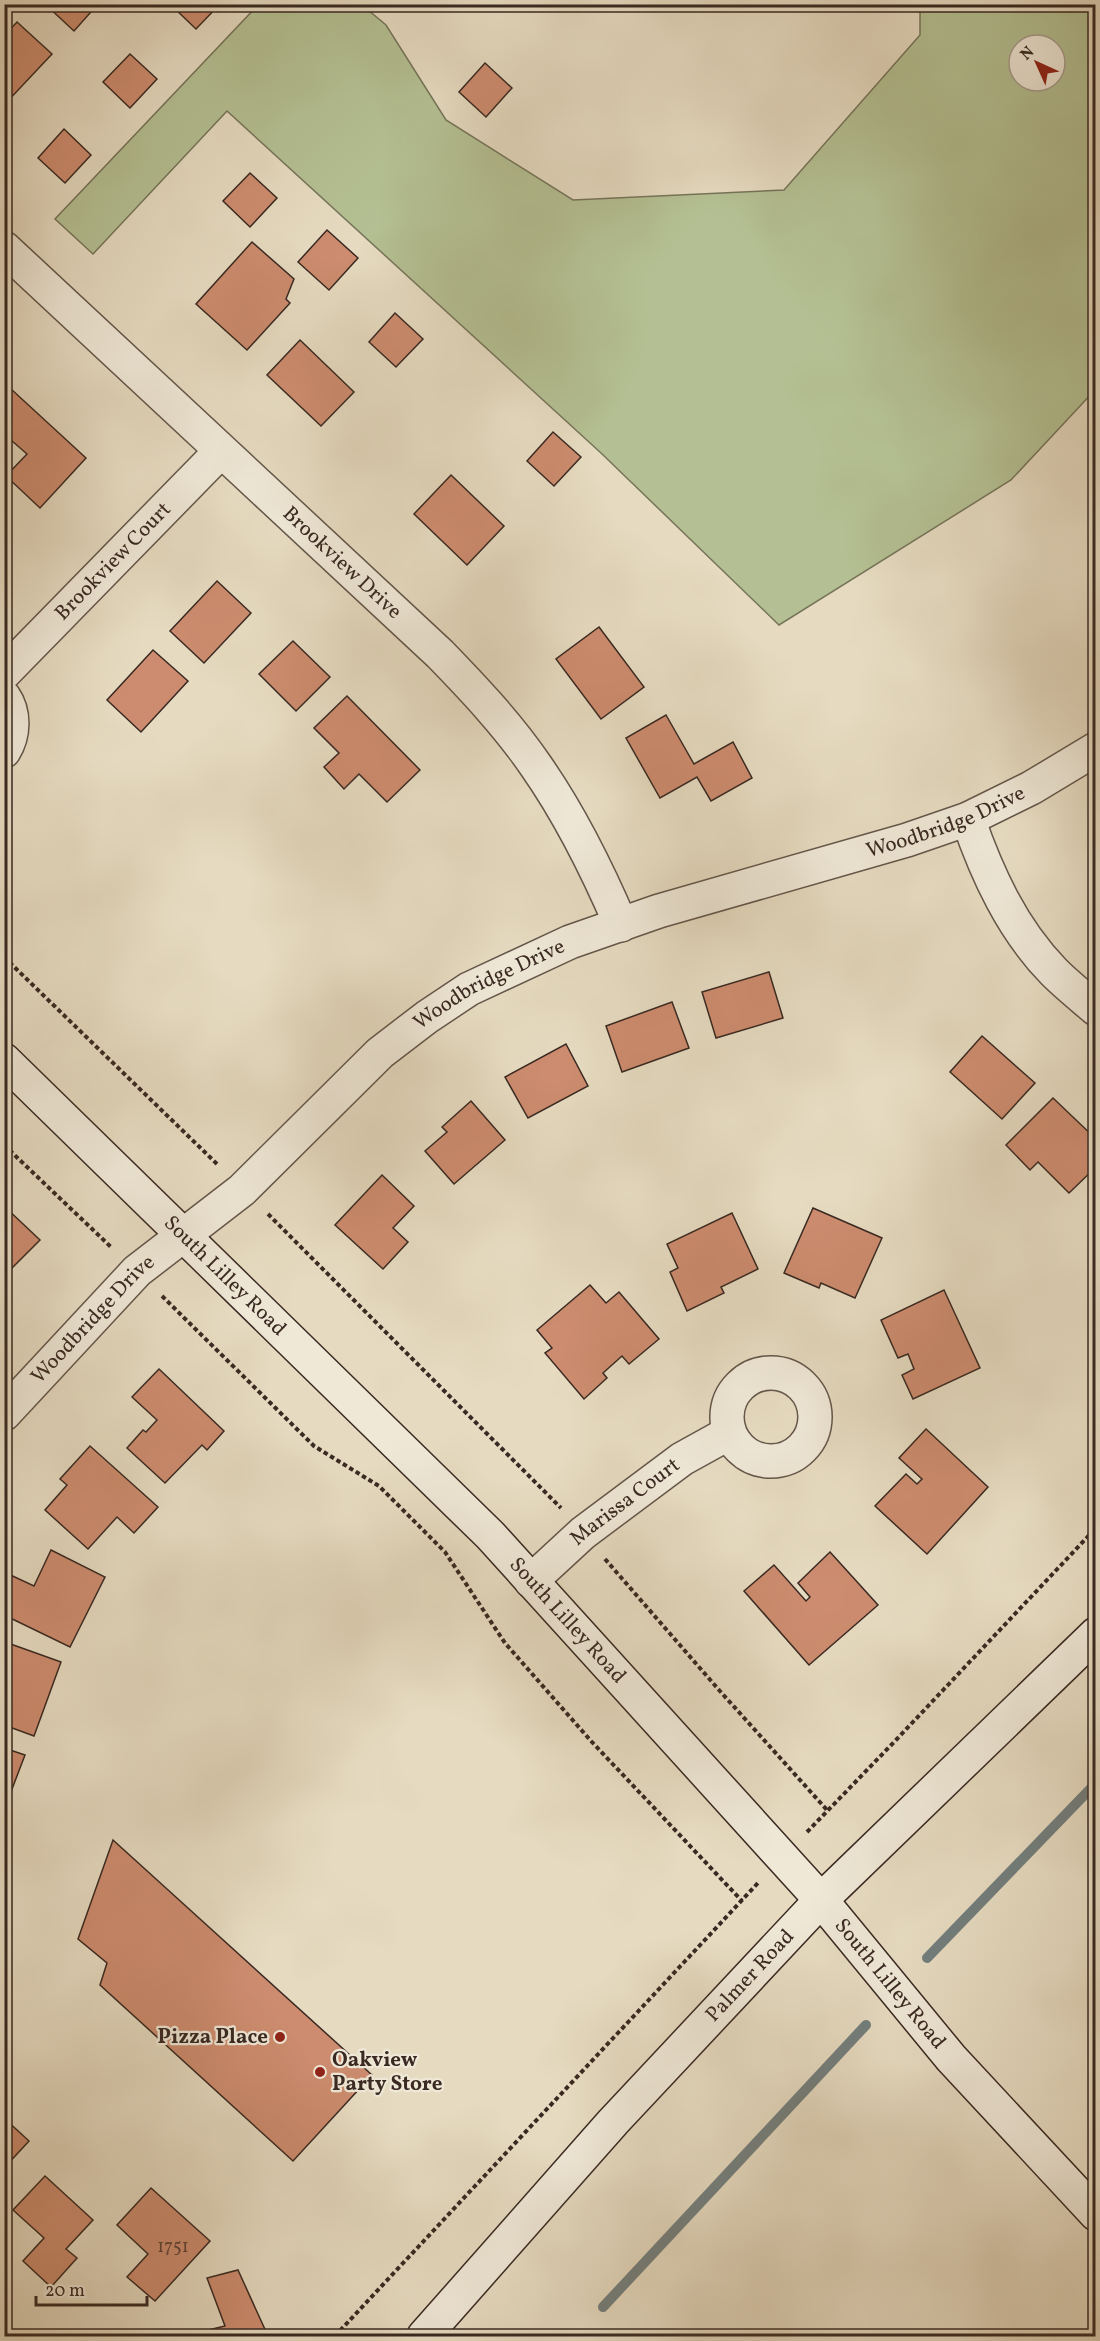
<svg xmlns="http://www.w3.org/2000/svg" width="1100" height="2341" viewBox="0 0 1100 2341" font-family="Vollkorn,serif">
<rect width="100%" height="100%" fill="#e6dbc1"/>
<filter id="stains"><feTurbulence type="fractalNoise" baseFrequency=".00333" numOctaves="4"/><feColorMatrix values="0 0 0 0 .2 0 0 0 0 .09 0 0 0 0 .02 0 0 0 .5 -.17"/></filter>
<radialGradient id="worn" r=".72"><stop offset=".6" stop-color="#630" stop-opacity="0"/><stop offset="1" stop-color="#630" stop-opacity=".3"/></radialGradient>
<path fill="#b4c093" stroke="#76745a" stroke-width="1.5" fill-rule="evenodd" d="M258 5H362L386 25 446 120 573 200 784 190 920 35V5H1095V390L1011 480 779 625 601 453 227 111 93 254 55 219ZM1019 45H1055V81H1019Z"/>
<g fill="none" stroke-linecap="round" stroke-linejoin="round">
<g stroke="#737f7e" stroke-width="10">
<polyline points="927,1958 1096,1783"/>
<polyline points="603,2307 866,2025"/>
</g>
</g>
<g fill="#cd8c6f" stroke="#392922" stroke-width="1.5">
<polygon points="45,4 98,4 74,31"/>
<polygon points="170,4 220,4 196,29"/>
<polygon points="17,22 52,54 5,104 4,36"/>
<polygon points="130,54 157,79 130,108 103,82"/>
<polygon points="485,63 512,88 486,117 459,92"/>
<polygon points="64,129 91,155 65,183 38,158"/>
<polygon points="250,173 277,198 250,227 223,201"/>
<polygon points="327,230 358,258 329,290 298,262"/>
<polygon points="252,242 294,279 286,299 290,303 247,350 196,304"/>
<polygon points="395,313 423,339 396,367 369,342"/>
<polygon points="300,340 354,392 321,426 267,375"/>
<polygon points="11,389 86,458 40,508 6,476 27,454 4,434 4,397"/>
<polygon points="553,432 581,457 554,486 527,461"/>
<polygon points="451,475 504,526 467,565 414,514"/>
<polygon points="217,581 251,613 204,663 170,631"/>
<polygon points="599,627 644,687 601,719 556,659"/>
<polygon points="293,641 330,677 296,711 259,674"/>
<polygon points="153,650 188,681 141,732 107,700"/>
<polygon points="347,696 420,770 387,802 359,774 344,789 324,767 339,753 314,728"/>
<polygon points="666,715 694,764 733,742 752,778 711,801 697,777 660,798 626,738"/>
<polygon points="769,972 783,1018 716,1038 702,992"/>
<polygon points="672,1002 689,1048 622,1072 606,1026"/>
<polygon points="982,1036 1035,1083 1002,1119 950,1072"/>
<polygon points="566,1044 588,1086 528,1118 505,1077"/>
<polygon points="1053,1098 1096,1139 1096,1167 1069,1193 1038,1162 1030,1170 1006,1145"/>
<polygon points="471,1101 505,1140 454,1184 425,1151 447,1132 442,1127"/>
<polygon points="382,1175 414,1206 393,1228 408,1242 383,1269 335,1225"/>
<polygon points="4,1206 40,1240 10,1270 4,1265"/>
<polygon points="813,1208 882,1238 855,1298 821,1283 819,1288 784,1273"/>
<polygon points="732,1213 758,1269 721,1287 724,1293 687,1311 670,1272 678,1268 667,1244"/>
<polygon points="590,1285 606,1303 619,1292 659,1339 629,1364 622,1356 603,1373 607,1378 584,1399 545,1353 552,1348 537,1330"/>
<polygon points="944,1290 980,1368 913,1399 902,1375 914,1369 908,1354 898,1358 881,1320"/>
<polygon points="159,1369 224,1431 207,1450 202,1445 165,1483 127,1448 143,1430 146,1432 157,1420 132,1397"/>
<polygon points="926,1429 988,1487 927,1554 875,1506 906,1474 917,1484 922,1479 899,1458"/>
<polygon points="90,1446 158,1507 134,1533 117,1517 88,1549 45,1510 67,1485 60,1479"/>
<polygon points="51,1550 105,1577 70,1647 4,1615 4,1572 34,1586"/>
<polygon points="830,1552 878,1605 809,1665 744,1591 774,1565 806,1601 810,1597 798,1583"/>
<polygon points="5,1642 61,1662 34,1736 4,1725"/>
<polygon points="4,1748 25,1755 4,1810"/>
<polygon points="113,1840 372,2075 293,2161 100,1985 107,1963 78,1939"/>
<polygon points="4,2118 29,2141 4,2168"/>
<polygon points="45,2176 93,2220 66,2249 77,2258 51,2287 23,2261 44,2238 13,2210"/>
<polygon points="151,2188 210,2241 155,2301 127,2277 148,2254 117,2225"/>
<polygon points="238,2270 268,2336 183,2336 225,2326 207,2278"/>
</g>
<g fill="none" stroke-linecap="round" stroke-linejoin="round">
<defs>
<g id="street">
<path id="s1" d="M4 248 440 654C474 689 508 725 536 766 571 816 597 869 621 925"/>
<path id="s2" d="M4 673 221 451"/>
<path d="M4 697C15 713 14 735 4 751"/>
<path d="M968 819C987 874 1012 929 1054 972 1067 985 1082 997 1096 1009"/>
<circle cx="771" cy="1417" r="44"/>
<path id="s3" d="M4 1414 137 1271 242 1190 380 1053 427 1017 469 989 570 942 659 911 907 840 968 819 1031 788 1096 749"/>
<path id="s4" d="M531 1581 583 1533 682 1459 729 1433"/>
</g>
<g id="secondary">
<path id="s5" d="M4 1060 490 1535 821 1900 951 2058 1096 2214"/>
<path id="s6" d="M424 2336 613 2122 821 1900 1096 1634"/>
</g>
</defs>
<use href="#street" stroke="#64564a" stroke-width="36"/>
<use href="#secondary" stroke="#392922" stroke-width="36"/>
<g stroke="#392922" stroke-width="4" stroke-dasharray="4.5 3" stroke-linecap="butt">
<polyline points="4,957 217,1164"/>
<polyline points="4,1145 111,1247"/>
<polyline points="268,1214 561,1508"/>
<polyline points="162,1296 314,1446 379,1486 445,1552 505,1643 591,1741 742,1901"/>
<polyline points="605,1559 719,1690 827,1810"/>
<polyline points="807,1832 896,1740 1096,1528"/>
<polyline points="335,2336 758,1883"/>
</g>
<use href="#street" stroke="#efe8d7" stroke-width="33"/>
<use href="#secondary" stroke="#efe8d7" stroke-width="33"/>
</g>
<g fill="#8f2418" stroke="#efe8d7" stroke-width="2">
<circle cx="280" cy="2037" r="6"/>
<circle cx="320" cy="2072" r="6"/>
</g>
<g text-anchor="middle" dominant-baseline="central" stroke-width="4.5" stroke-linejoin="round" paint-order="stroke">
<g font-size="18" fill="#5e4235">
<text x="173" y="2247">1751</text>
</g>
<g font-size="21" fill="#392922" stroke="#efe8d7">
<text stroke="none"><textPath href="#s2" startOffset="156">Brookview Court</textPath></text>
<text stroke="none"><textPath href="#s1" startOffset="462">Brookview Drive</textPath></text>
<text stroke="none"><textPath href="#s3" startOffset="1138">Woodbridge Drive</textPath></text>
<text stroke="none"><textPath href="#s3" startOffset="652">Woodbridge Drive</textPath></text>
<text stroke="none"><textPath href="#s5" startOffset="309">South Lilley Road</textPath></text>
<text stroke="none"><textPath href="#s3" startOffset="130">Woodbridge Drive</textPath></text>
<text stroke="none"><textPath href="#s4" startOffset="123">Marissa Court</textPath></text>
<text stroke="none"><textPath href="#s5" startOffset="795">South Lilley Road</textPath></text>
<text stroke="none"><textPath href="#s6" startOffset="486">Palmer Road</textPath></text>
<text stroke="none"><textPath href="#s5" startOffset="1281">South Lilley Road</textPath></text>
</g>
<g font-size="21" font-weight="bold" fill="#392922" stroke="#efe8d7" text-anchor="end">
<text x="268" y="2037">Pizza Place</text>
<text x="332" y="2060" text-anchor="start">Oakview<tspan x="332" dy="24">Party Store</tspan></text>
</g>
</g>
<rect width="1100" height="2341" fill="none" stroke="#e6dbc1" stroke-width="24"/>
<rect x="6" y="6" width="1088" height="2329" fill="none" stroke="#392922" stroke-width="3"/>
<rect x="12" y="12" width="1076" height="2317" fill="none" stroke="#392922" stroke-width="1.5"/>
<g transform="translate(1037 63) rotate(315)"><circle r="28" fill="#efe8d7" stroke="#a69c8f" stroke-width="1.5"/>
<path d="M0-4.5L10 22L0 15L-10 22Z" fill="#8f2418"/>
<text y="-9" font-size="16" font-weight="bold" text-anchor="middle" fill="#392922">N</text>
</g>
<path d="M36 2296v9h111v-9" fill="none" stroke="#392922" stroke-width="3"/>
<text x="45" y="2296" font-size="18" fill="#392922" stroke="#efe8d7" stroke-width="4.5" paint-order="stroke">20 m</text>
<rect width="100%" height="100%" filter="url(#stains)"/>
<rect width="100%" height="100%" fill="url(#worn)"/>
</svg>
